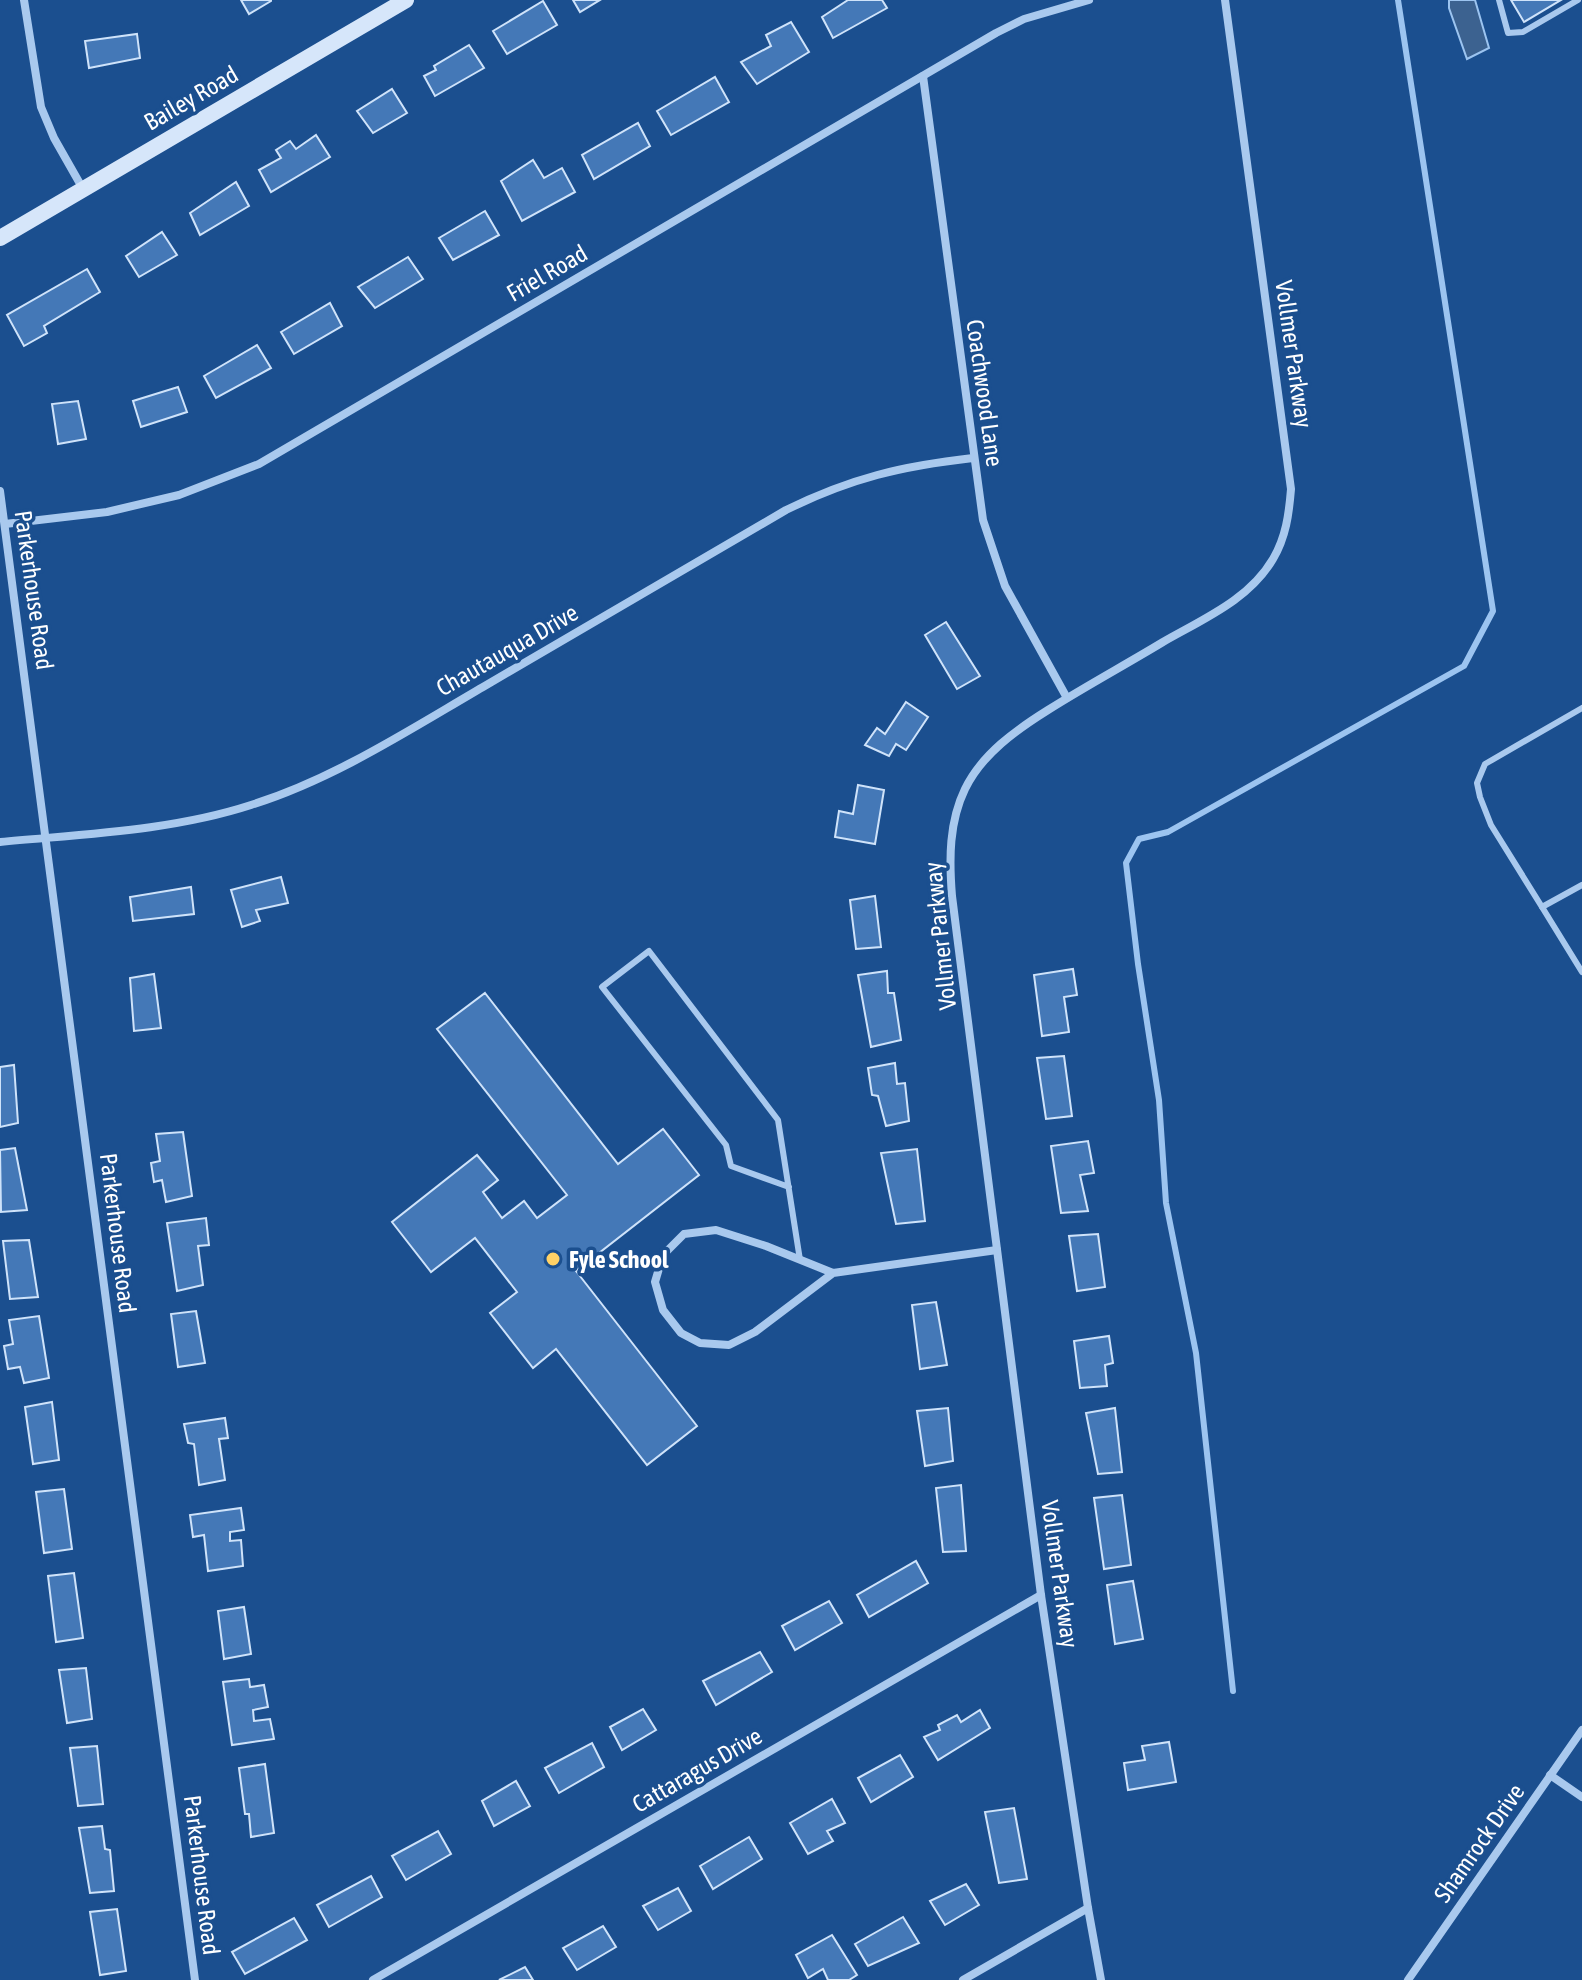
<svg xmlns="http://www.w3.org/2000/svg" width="1582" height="1980" viewBox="0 0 1582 1980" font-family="'Asap Condensed',sans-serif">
<rect width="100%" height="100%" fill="#1b4f8f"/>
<polygon fill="#3c6290" stroke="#9cc4f0" stroke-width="2" points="1449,0 1475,0 1489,48 1467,59 1449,8"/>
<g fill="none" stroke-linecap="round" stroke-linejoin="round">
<polyline stroke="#9cc4f0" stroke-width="6" points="1233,1691 1196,1353 1166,1203 1159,1100 1138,964 1126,863 1139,839 1168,832 1464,666 1493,611 1398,0"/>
</g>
<g fill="#4478b7" stroke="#cfe3fa" stroke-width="2">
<polygon points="241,0 271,0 271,1 249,14"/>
<polygon points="573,0 600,0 580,12"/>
<polygon points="848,0 882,0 887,8 833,38 822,17"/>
<polygon points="1511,0 1561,0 1524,22"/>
<polygon points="543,1 557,25 507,54 493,31"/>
<polygon points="791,22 809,52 757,84 741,62 771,46 766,35"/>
<polygon points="137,34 140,58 89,68 85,41"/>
<polygon points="469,45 484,68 435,96 424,76 436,70 434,66"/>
<polygon points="715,77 729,102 671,135 657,111"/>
<polygon points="392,89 407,113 373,133 357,111"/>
<polygon points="638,123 650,146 594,179 582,155"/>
<polygon points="316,135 330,157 271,192 259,170 281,158 276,150 290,141 296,149"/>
<polygon points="533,160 544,178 562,168 575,192 522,221 501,181"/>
<polygon points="236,182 249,206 200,235 190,213"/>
<polygon points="485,211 499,235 453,260 439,238"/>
<polygon points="162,232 177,255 139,277 126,256"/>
<polygon points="408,257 423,279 375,308 358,287"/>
<polygon points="87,269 100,292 44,326 47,333 24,346 7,315"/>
<polygon points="330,303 342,326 294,354 281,332"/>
<polygon points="257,345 271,368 216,398 204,376"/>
<polygon points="178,387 187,412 141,427 133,401"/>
<polygon points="78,401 86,439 58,444 52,404"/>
<polygon points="946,622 980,676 957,689 925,635"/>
<polygon points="906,702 928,717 906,750 896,744 889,756 865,745 877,728 885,734"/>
<polygon points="858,785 884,790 875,844 835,837 839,811 853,814"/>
<polygon points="281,877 288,903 256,910 260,921 242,927 231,890"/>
<polygon points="191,887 194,914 133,921 130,897"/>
<polygon points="875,896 881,947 856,949 850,900"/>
<polygon points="1073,969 1077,995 1064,997 1069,1032 1042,1036 1034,975"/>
<polygon points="887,971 888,993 894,993 901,1040 871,1047 858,975"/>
<polygon points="154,974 161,1028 134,1031 130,978"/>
<polygon points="485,993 618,1164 663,1129 699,1175 576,1271 697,1426 647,1465 556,1349 533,1368 490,1313 517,1292 475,1238 431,1272 392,1222 477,1155 498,1180 483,1192 502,1218 524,1201 537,1218 567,1195 437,1029"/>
<polygon points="1064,1056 1072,1116 1046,1119 1037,1058"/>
<polygon points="895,1063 897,1084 905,1083 909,1121 886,1126 878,1096 872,1095 868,1068"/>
<polygon points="14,1065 18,1123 0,1127 0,1067"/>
<polygon points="183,1132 192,1196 166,1202 162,1180 154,1182 151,1163 160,1161 156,1134"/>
<polygon points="1088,1141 1094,1173 1080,1175 1088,1211 1061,1213 1051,1146"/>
<polygon points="15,1148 27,1210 1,1212 0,1150"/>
<polygon points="917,1149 925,1221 896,1224 881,1153"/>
<polygon points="206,1218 209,1245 198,1246 203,1285 177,1291 167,1223"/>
<polygon points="1098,1234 1105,1287 1077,1291 1069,1236"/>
<polygon points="29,1240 38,1297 10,1299 3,1241"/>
<polygon points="936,1302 947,1365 920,1369 912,1305"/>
<polygon points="196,1311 205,1363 178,1367 171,1314"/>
<polygon points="39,1316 49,1378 24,1383 20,1367 8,1369 4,1346 13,1344 9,1320"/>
<polygon points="1109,1336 1113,1363 1105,1365 1107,1386 1080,1388 1074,1341"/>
<polygon points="52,1402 59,1460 33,1464 25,1407"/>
<polygon points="948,1408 953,1461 925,1466 917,1411"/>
<polygon points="1115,1408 1122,1472 1098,1474 1086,1413"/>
<polygon points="225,1418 228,1438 219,1439 225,1480 199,1485 194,1444 188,1443 184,1424"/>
<polygon points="961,1485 966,1551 943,1552 936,1488"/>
<polygon points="64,1489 72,1549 44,1553 36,1492"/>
<polygon points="1122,1495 1131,1565 1104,1569 1094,1498"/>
<polygon points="241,1508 244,1530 230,1532 230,1541 241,1540 243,1566 208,1571 204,1535 193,1537 190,1515"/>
<polygon points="916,1561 928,1583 869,1617 857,1595"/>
<polygon points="74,1573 83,1638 56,1642 48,1576"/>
<polygon points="1133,1581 1143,1639 1115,1644 1107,1585"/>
<polygon points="829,1601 842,1623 795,1650 782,1626"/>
<polygon points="244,1607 251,1654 224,1659 218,1611"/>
<polygon points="760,1652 772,1672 716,1705 703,1681"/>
<polygon points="86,1668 92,1719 67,1723 59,1670"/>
<polygon points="249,1679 250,1687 264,1685 268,1707 253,1710 254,1721 270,1719 274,1739 232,1745 223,1682"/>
<polygon points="643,1709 656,1730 622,1750 610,1727"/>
<polygon points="980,1710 990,1728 938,1760 924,1737 940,1730 938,1725 957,1715 961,1722"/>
<polygon points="1169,1742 1176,1782 1128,1790 1124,1763 1145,1760 1142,1746"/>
<polygon points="592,1743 604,1767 559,1793 545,1768"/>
<polygon points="97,1746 103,1804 78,1806 70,1748"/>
<polygon points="900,1755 913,1777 871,1802 858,1778"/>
<polygon points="265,1764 274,1833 251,1837 249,1814 245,1814 239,1768"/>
<polygon points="516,1781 530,1806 494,1826 482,1801"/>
<polygon points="832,1799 845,1823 827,1831 833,1841 808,1854 790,1823"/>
<polygon points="1014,1808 1027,1879 999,1883 985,1812"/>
<polygon points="102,1826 105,1849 110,1850 114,1891 90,1893 79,1828"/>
<polygon points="438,1831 451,1854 406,1880 392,1856"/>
<polygon points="749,1837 762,1859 713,1889 700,1866"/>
<polygon points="371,1876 382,1897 329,1927 317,1905"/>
<polygon points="966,1884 979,1905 945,1925 930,1901"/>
<polygon points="678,1888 691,1911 658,1930 643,1906"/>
<polygon points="117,1909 126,1971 100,1975 90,1912"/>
<polygon points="903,1917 919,1943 868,1966 855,1944"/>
<polygon points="294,1918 307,1940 245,1974 232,1952"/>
<polygon points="603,1926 616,1947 577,1970 563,1948"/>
<polygon points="832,1935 857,1975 849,1980 828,1980 823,1969 808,1978 796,1955"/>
<polygon points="525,1967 533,1980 499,1980"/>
</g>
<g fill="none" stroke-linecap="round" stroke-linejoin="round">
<g stroke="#a9c9ee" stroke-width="6">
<polyline points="1499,0 1508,33 1523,32 1578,0"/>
<polyline points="1582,708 1485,764 1477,783 1480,797 1491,825 1542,907 1582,885"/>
<polyline points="1542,907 1582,972"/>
<polyline points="789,1187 731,1166 726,1145 602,987 649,951 778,1120 800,1260"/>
</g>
<g stroke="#a9c9ee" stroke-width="8">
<polyline points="24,0 41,107 54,138 83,189"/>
<polyline points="923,76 983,520 1005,586 1067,698"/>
<polyline points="0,491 195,1980"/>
<polyline points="5,524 107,512 179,495 259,464 996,33 1024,19 1089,0"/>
<path d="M0 842C83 834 171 831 251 805 334 779 409 730 483 687 584 628 685 569 786 510 851 478 902 466 973 458"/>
<polyline points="833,1273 755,1332 729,1345 700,1343 681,1333 663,1310 655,1282 663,1255 684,1234 716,1230 766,1246 833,1273 997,1250"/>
<polyline points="1550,1775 1582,1797"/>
<polyline points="373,1980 1041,1595"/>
<polyline points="963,1980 1088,1908"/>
<path d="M1101 1980 1088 1908 1041 1595 952 896C949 859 949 822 965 789 982 754 1016 730 1048 710 1086 686 1125 665 1163 642 1203 619 1249 600 1273 559 1286 537 1289 514 1291 489L1225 0"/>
<polyline points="1408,1980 1582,1730"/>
</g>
<polyline stroke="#d6e6fa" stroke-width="16" points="0,238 406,0"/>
</g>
<circle fill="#ffd166" stroke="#1b4f8f" stroke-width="3" cx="553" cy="1259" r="8"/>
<g text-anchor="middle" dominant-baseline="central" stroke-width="7" stroke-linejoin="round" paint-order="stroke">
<g font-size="24" fill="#fff" stroke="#1b4f8f">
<text transform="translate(191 98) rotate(-30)">Bailey Road</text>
<text transform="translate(547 273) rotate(-30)">Friel Road</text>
<text transform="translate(1294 354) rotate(82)">Vollmer Parkway</text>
<text transform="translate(985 393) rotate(82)">Coachwood Lane</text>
<text transform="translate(34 590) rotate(82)">Parkerhouse Road</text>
<text transform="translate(507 650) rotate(-30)">Chautauqua Drive</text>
<text transform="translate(940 936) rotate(-96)">Vollmer Parkway</text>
<text transform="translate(118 1233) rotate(83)">Parkerhouse Road</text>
<text transform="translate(1060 1574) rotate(82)">Vollmer Parkway</text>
<text transform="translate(697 1770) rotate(-30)">Cattaragus Drive</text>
<text transform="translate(1479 1843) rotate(-55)">Shamrock Drive</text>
<text transform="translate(202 1875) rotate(83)">Parkerhouse Road</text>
</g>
<g font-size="24" font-weight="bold" fill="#fff" stroke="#1b4f8f" text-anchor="start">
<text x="569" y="1259">Fyle School</text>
</g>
</g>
</svg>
